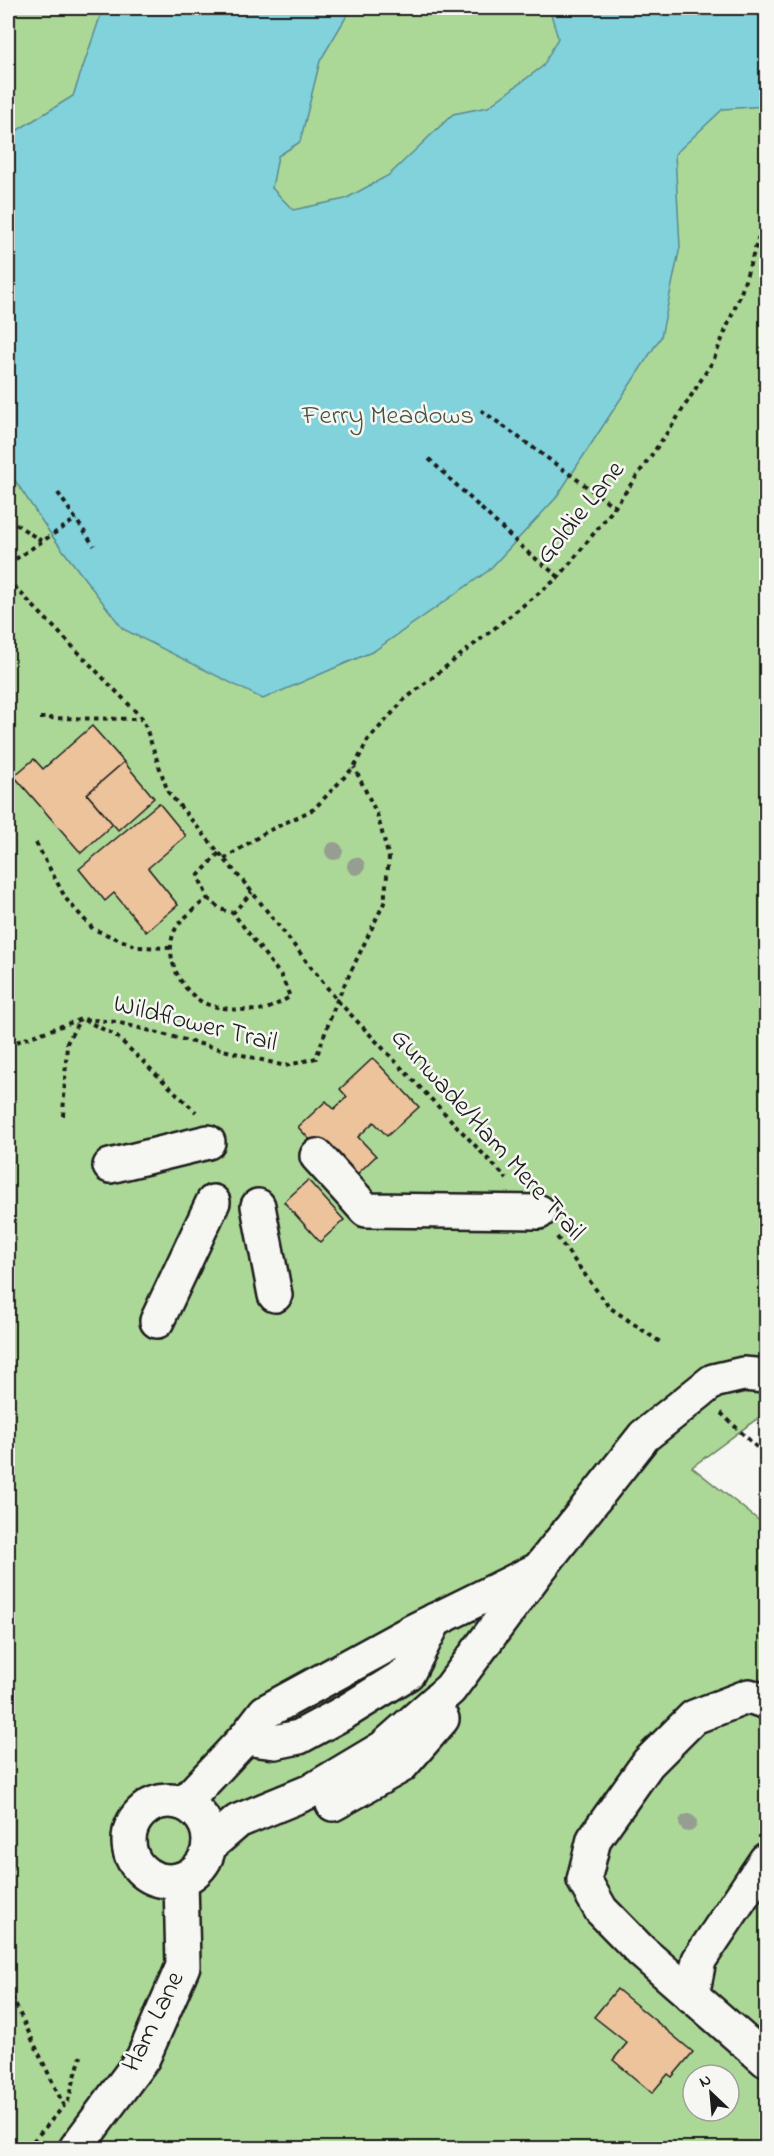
<svg xmlns="http://www.w3.org/2000/svg" width="774" height="2156" viewBox="0 0 774 2156" font-family="'Indie Flower',sans-serif">
<rect width="100%" height="100%" fill="#f6f6f2"/>
<filter id="ink" filterUnits="userSpaceOnUse"><feTurbulence type="fractalNoise" baseFrequency=".0167" numOctaves="2"/><feDisplacementMap in="SourceGraphic" scale="12" xChannelSelector="R" yChannelSelector="G"/><feConvolveMatrix kernelMatrix="1 2 1 2 8 2 1 2 1" color-interpolation-filters="sRGB"/></filter>
<g filter="url(#ink)">
<path fill="#acd897" stroke="#647a5a" stroke-width="1.5" fill-rule="evenodd" d="M8 8H766V1412L692 1467 766 1526V2148H8ZM693 2075H729V2111H693Z"/>
<polygon fill="#81d2db" stroke="#59898f" stroke-width="1.5" points="103,8 355,8 349,12 320,61 300,142 278,156 272,188 293,210 345,199 389,175 453,114 488,107 543,66 558,38 551,14 546,8 766,8 766,106 723,109 675,154 680,247 661,337 556,498 488,571 374,651 263,699 123,629 52,536 8,470 8,136 73,96"/>
<g fill="#ecc39b" stroke="#1c1c1c" stroke-width="1.5">
<polygon points="92,726 124,762 87,794 113,824 81,853 14,776 34,759 43,769"/>
<polygon points="124,762 154,798 118,830 87,794"/>
<polygon points="159,803 186,836 148,868 178,905 146,932 114,893 105,901 79,869"/>
<polygon points="373,1058 419,1107 387,1136 374,1122 358,1137 376,1156 349,1182 298,1127 326,1101 334,1109 347,1097 340,1089"/>
<polygon points="308,1180 344,1220 320,1242 284,1202"/>
<polygon points="617,1989 693,2052 672,2077 668,2074 652,2093 613,2060 627,2043 594,2017"/>
</g>
<g fill="none" stroke-linecap="round" stroke-linejoin="round">
<defs>
<g id="minor">
<polyline points="317,1156 366,1210 539,1212"/>
<polyline points="110,1166 208,1142"/>
<polyline points="258,1206 275,1295"/>
<polyline points="157,1321 213,1202"/>
<polyline points="766,1702 749,1696 694,1717 648,1763 594,1839 584,1880 601,1910 641,1951 766,2060"/>
<polyline points="245,1738 275,1742 299,1737 345,1712 408,1673 435,1620"/>
<circle cx="169" cy="1841" r="40"/>
<polyline points="184,1803 245,1738 265,1712 415,1630 533,1572"/>
<polyline points="333,1804 401,1766 442,1719"/>
<polyline points="209,1846 238,1821 311,1791 383,1748 450,1689 539,1569 644,1436 713,1381 743,1374 766,1376"/>
<polyline points="692,1996 699,1960 766,1860"/>
<polyline points="76,2148 143,2058 183,1966 181,1880"/>
</g>
</defs>
<use href="#minor" stroke="#1c1c1c" stroke-width="38"/>
<g stroke="#1c1c1c" stroke-width="4" stroke-dasharray="4.5 4.5" stroke-linecap="butt">
<polyline points="481,410 615,507"/>
<polyline points="429,459 526,551 559,577"/>
<polyline points="58,493 94,546"/>
<polyline points="8,519 43,542"/>
<polyline points="8,564 76,519"/>
<polyline points="8,580 143,719 168,792 252,892 337,1000 507,1179"/>
<polyline points="40,718 142,719"/>
<polyline points="36,843 66,899 93,929 138,947 171,948"/>
<path d="M219 853 198 876 208 898C199 905 180 920 175 930 163 955 179 988 202 1002 214 1009 247 1011 261 1010 270 1009 282 1001 290 997L282 977 233 913 252 892"/>
<polyline points="224,859 266,832 314,809 354,767 368,740 404,700 559,577 615,507 674,423 713,361 741,293 759,236 766,228"/>
<polyline points="208,898 220,909 233,913"/>
<polyline points="84,1020 115,1035 196,1112"/>
<polyline points="8,1045 81,1019 116,1022 285,1066 316,1058 337,1000 384,903 389,858 377,814 354,767"/>
<polyline points="63,1116 67,1043 80,1019"/>
<polyline points="557,1237 609,1307 660,1342"/>
<polyline points="721,1413 766,1456"/>
<polyline points="8,1989 64,2106 68,2101 81,2056"/>
<polyline points="27,2148 64,2106"/>
</g>
<use href="#minor" stroke="#f6f6f2" stroke-width="33"/>
</g>
<g fill="#969d91">
<circle cx="334" cy="851" r="9"/>
<circle cx="356" cy="866" r="9"/>
<circle cx="688" cy="1823" r="9"/>
</g>
</g>
<g text-anchor="middle" dominant-baseline="central" stroke-width="5" stroke-linejoin="round" paint-order="stroke">
<g font-size="27" fill="#475441" stroke="#f6f6f2">
<text x="388" y="416">Ferry Meadows</text>
</g>
<g font-size="27" fill="#1c1c1c" stroke="#f6f6f2">
<text transform="translate(581 513) rotate(-51)">Goldie Lane</text>
<text transform="translate(195 1024) rotate(14)">Wildflower Trail</text>
<text transform="translate(487 1135) rotate(48)">Gunwade/Ham Mere Trail</text>
<text transform="translate(154 2022) rotate(-64)">Ham Lane</text>
</g>
</g>
<rect width="774" height="2156" fill="none" stroke="#f6f6f2" stroke-width="30"/>
<rect x="15" y="15" width="744" height="2126" fill="none" stroke="#1c1c1c" stroke-width="2" filter="url(#ink)"/>
<g transform="translate(711 2093) rotate(334)"><circle r="28" fill="#f6f6f2" stroke="#9f9f9c" stroke-width="1.5"/>
<path d="M0-4.5L10 22L0 15L-10 22Z" fill="#1c1c1c"/>
<text y="-9" font-size="16" font-weight="bold" text-anchor="middle" fill="#1c1c1c">N</text>
</g>
</svg>
